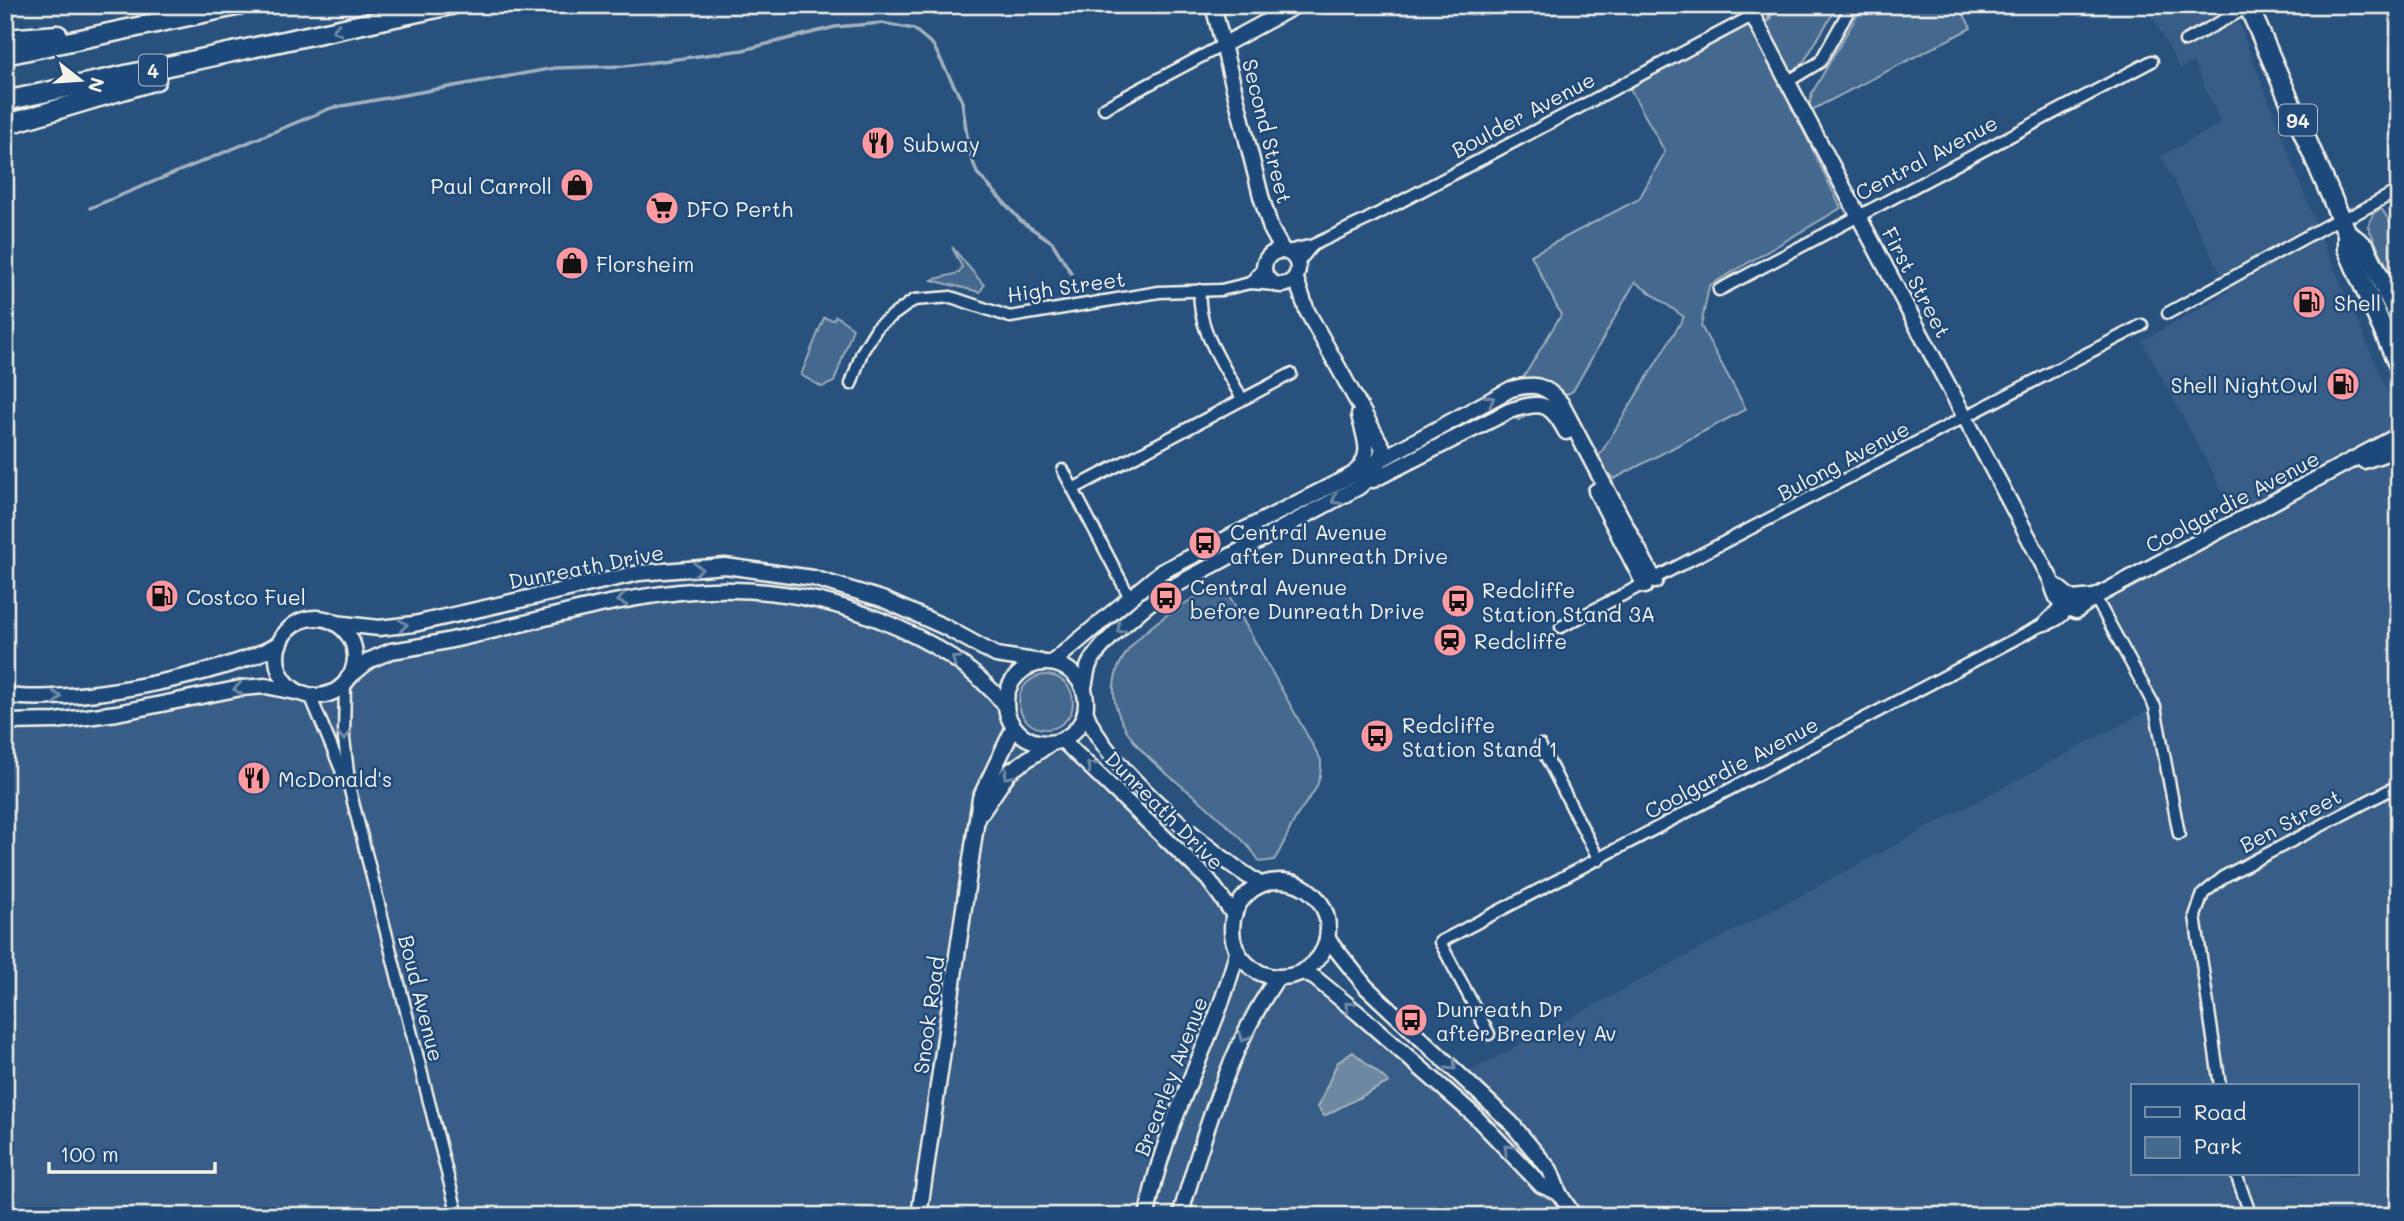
<svg xmlns="http://www.w3.org/2000/svg" width="2404" height="1221" viewBox="0 0 2404 1221" font-family="Mali,sans-serif">
<rect width="100%" height="100%" fill="#28517e"/>
<filter id="ink" filterUnits="userSpaceOnUse"><feTurbulence type="fractalNoise" baseFrequency=".0143" numOctaves="2"/><feDisplacementMap in="SourceGraphic" scale="14" xChannelSelector="R" yChannelSelector="G"/><feConvolveMatrix kernelMatrix="1 2 1 2 8 2 1 2 1" color-interpolation-filters="sRGB"/></filter>
<g filter="url(#ink)">
<path fill="#375d86" fill-rule="evenodd" d="M2146 5H2232L2322 240 2394 406 2387 420 2399 463V1216H5V722H24L242 688 309 695 328 693 337 689 370 660 659 592 820 598 944 651 1000 705 1003 716 1016 733 1035 742 1057 739 1093 767 1234 915 1232 940 1247 965 1261 974 1277 978 1303 972 1442 1086 2154 707 2091 599 2239 522 2142 341 2230 291 2161 156 2221 123 2193 62 2180 69ZM2133 1086H2357V1174H2133Z"/>
<g fill="#45688e" stroke="#9cacbb" stroke-width="2">
<polygon points="1758,5 1838,5 1785,93 1841,208 1709,286 1701,326 1746,409 1614,479 1596,461 1684,317 1635,282 1573,391 1519,420 1508,414 1518,402 1514,393 1561,315 1531,255 1639,199 1665,152 1628,85 1762,13"/>
<polygon points="1863,5 1959,5 1971,28 1808,112 1812,93"/>
<polygon points="2381,208 2399,235 2399,291 2368,227 2373,214"/>
<polygon points="952,247 984,285 980,292 931,280 959,273 962,267"/>
<polygon points="836,316 853,328 834,382 822,387 801,375 824,318 833,320"/>
<path d="M1215 586 1225 588 1321 760C1322 795 1304 798 1292 825 1286 837 1282 849 1274 860L1260 862C1245 839 1225 824 1205 805 1183 786 1155 767 1137 745 1074 667 1152 621 1215 586Z"/>
<circle cx="1046" cy="702" r="27"/>
</g>
<polygon fill="#6e88a2" stroke="#a4b2be" stroke-width="2" points="1353,1052 1389,1082 1324,1116 1318,1107 1337,1063"/>
<g fill="none" stroke-linecap="round" stroke-linejoin="round">
<g stroke="#a4b2be" stroke-width="3.5">
<polyline points="1768,20 1777,5"/>
<polyline points="90,208 331,108 555,68 625,66 743,50 835,27 882,23 914,29 933,45 962,101 969,150 977,173 1022,222 1052,242 1071,273"/>
</g>
<defs>
<g id="street">
<polyline points="2185,41 2252,5"/>
<polyline points="1787,82 1820,62 1852,5"/>
<polyline points="1104,108 1225,44"/>
<polyline points="1287,251 1313,245 1366,220 1752,16"/>
<polyline points="1297,264 1312,246"/>
<polyline points="1250,283 1265,265"/>
<path d="M1200 290C1196 329 1224 365 1242 399"/>
<polyline points="1719,290 2152,61"/>
<polyline points="2168,313 2340,218 2355,214 2399,190"/>
<polyline points="851,384 862,352 878,326 914,300 951,297 1010,317 1159,292 1221,290 1250,283 1276,285"/>
<polyline points="1063,470 1129,596"/>
<polyline points="1073,489 1291,374"/>
<polyline points="2095,597 2155,707 2179,834"/>
<polyline points="2041,626 2064,602"/>
<polyline points="1561,627 2142,325"/>
<polyline points="345,682 344,738 350,790 458,1216"/>
<polyline points="310,695 344,777"/>
<polyline points="1540,745 1599,860"/>
<path d="M1489 1034 1440 942 2040 626C2053 624 2066 617 2070 604"/>
<polyline points="2220,1086 2195,916 2203,894 2225,876 2399,785"/>
<polyline points="2236,1174 2251,1216"/>
</g>
<g id="secondary">
<polyline points="1213,5 1261,196 1271,229 1282,249"/>
<path d="M1747 5 2051 580C2055 596 2058 606 2076 611L2095 597"/>
<polyline points="1225,44 1297,5"/>
<circle cx="1281" cy="268" r="17"/>
<polyline points="2364,461 2399,449"/>
<path d="M1352 475 1511 389C1534 383 1545 384 1561 403L1655 581"/>
<path d="M1373 480 1509 411C1541 401 1550 401 1566 432"/>
<polyline points="1596,491 1645,586"/>
<polyline points="2056,586 2072,599 2095,597 2399,435"/>
<circle cx="316" cy="657" r="39"/>
<polyline points="335,623 379,628 414,624 639,573 725,566 813,578 882,599 945,627 996,655 1041,662"/>
<path d="M1053 662 1161 572 1352 475C1375 456 1365 440 1359 415"/>
<circle cx="1046" cy="703" r="40"/>
<path d="M348 678 370 660 391 651C568 625 699 547 880 620 929 640 972 665 1006 706"/>
<path d="M1084 687C1086 680 1086 672 1089 665 1099 643 1145 606 1165 591L1359 487 1376 472 1383 448 1307 311 1296 279"/>
<path d="M5 695C61 707 232 674 280 643"/>
<path d="M1086 713C1106 768 1210 852 1261 885"/>
<polyline points="5,722 56,721 117,713 241,688 266,686 305,694"/>
<polyline points="1062,740 1208,879 1234,915"/>
<polyline points="982,812 1009,772 1051,743"/>
<circle cx="1280" cy="929" r="48"/>
<polyline points="1327,938 1366,987 1511,1123 1550,1170 1559,1193 1574,1216"/>
<polyline points="1303,972 1315,978 1359,1014 1474,1115 1541,1185 1559,1193"/>
<polyline points="919,1216 980,798 1014,727"/>
<path d="M1147 1216C1162 1123 1214 1043 1237 952"/>
<path d="M1180 1216C1204 1134 1229 1048 1277 978"/>
</g>
<g id="highway">
<polyline points="2248,5 2347,233 2347,248 2399,366"/>
<polyline points="5,39 58,35"/>
<polyline points="5,55 241,5"/>
<polyline points="5,101 451,5"/>
<polyline points="5,125 156,80"/>
<polyline points="2347,233 2365,247 2399,317"/>
</g>
</defs>
<use href="#street" stroke="#f4f1e8" stroke-width="15"/>
<use href="#secondary" stroke="#f4f1e8" stroke-width="19"/>
<use href="#highway" stroke="#f4f1e8" stroke-width="23"/>
<use href="#street" stroke="#1f4a7a" stroke-width="10"/>
<use href="#secondary" stroke="#1f4a7a" stroke-width="14"/>
<use href="#highway" stroke="#1f4a7a" stroke-width="18"/>
</g>
<defs><path id="oneway-chevron" d="M-2-3.5L2.5 0L-2 3.5" fill="none" stroke-width="1.6" stroke-linecap="round" stroke-linejoin="round" transform="scale(1.75)"/></defs>
<g stroke="#748da6">
<use href="#oneway-chevron" transform="translate(337 30) rotate(168)"/>
<use href="#oneway-chevron" transform="translate(1490 400) rotate(-29)"/>
<use href="#oneway-chevron" transform="translate(1336 500) rotate(151)"/>
<use href="#oneway-chevron" transform="translate(698 569) rotate(-4)"/>
<use href="#oneway-chevron" transform="translate(622 600) rotate(168)"/>
<use href="#oneway-chevron" transform="translate(403 625) rotate(-7)"/>
<use href="#oneway-chevron" transform="translate(1121 629) rotate(134)"/>
<use href="#oneway-chevron" transform="translate(956 660) rotate(-143)"/>
<use href="#oneway-chevron" transform="translate(238 689) rotate(172)"/>
<use href="#oneway-chevron" transform="translate(57 697) rotate(-5)"/>
<use href="#oneway-chevron" transform="translate(344 736) rotate(88)"/>
<use href="#oneway-chevron" transform="translate(1091 766) rotate(-138)"/>
<use href="#oneway-chevron" transform="translate(1008 775) rotate(133)"/>
<use href="#oneway-chevron" transform="translate(1349 1006) rotate(-140)"/>
<use href="#oneway-chevron" transform="translate(1244 1037) rotate(114)"/>
<use href="#oneway-chevron" transform="translate(1452 1066) rotate(44)"/>
<use href="#oneway-chevron" transform="translate(1508 1149) rotate(-135)"/>
</g>
</g>
<defs>
<symbol id="restaurant-disc" viewBox="-11 -11 22 22"><circle r="9.5" fill="#ff9aa2" stroke="#1f4a7a"/><path d="M-5-6h1v4h1v-4h1v4h1v-4h1v5L-1.5 .5V6h-2V.5L-5-1ZM5-6V6H3V1.5H1.5Q1.5-4 5-6Z" fill="#111"/></symbol>
<symbol id="shop-disc" viewBox="-11 -11 22 22"><circle r="9.5" fill="#ff9aa2" stroke="#1f4a7a"/><path d="M-5-2.5h2.3a2.7 3.5 0 0 1 5.4 0H5L5.5 6h-11ZM-1.5-2.5h3a1.5 2.3 0 0 0-3 0Z" fill="#111"/></symbol>
<symbol id="supermarket-disc" viewBox="-11 -11 22 22"><circle r="9.5" fill="#ff9aa2" stroke="#1f4a7a"/><path d="M-6-5.5h2.5l.6 2H6L4.5 2H-2.5L-4.4-4H-6ZM-1.5 3.2a1.3 1.3 0 1 0 .1 0ZM3 3.2a1.3 1.3 0 1 0 .1 0Z" fill="#111"/></symbol>
<symbol id="fuel-disc" viewBox="-11 -11 22 22"><circle r="9.5" fill="#ff9aa2" stroke="#1f4a7a"/><path d="M-5.5-6h7V0h2V4h1.3V-2.5L3-4.5l.8-.8L6-3V5H2.5V1h-1V6h-7ZM-4.2-4.7v3.2H.2V-4.7Z" fill="#111"/></symbol>
<symbol id="bus-disc" viewBox="-11 -11 22 22"><circle r="9.5" fill="#ff9aa2" stroke="#1f4a7a"/><path d="M-5-6H5V4H4V6H2V4H-2V6H-4V4H-5ZM-3.5-4V0h7V-4ZM-3.5 1.2v1.5H-2V1.2ZM2 1.2v1.5H3.5V1.2Z" fill="#111"/></symbol>
<symbol id="station-disc" viewBox="-11 -11 22 22"><circle r="9.5" fill="#ff9aa2" stroke="#1f4a7a"/><path d="M-3-6H3Q5-6 5-4V2Q5 4 3 4L4.5 6H3L1.5 4h-3L-3 6H-4.5L-3 4Q-5 4-5 2V-4Q-5-6-3-6ZM-3.5-4v3h7v-3ZM-3.5 1v1.5H-2V1ZM2 1v1.5H3.5V1Z" fill="#111"/></symbol>
</defs>
<g fill-rule="evenodd">
<use href="#restaurant-disc" x="859" y="124" width="38" height="38"/>
<use href="#shop-disc" x="558" y="166" width="38" height="38"/>
<use href="#supermarket-disc" x="643" y="189" width="38" height="38"/>
<use href="#shop-disc" x="553" y="244" width="38" height="38"/>
<use href="#fuel-disc" x="2290" y="283" width="38" height="38"/>
<use href="#fuel-disc" x="2324" y="365" width="38" height="38"/>
<use href="#bus-disc" x="1186" y="524" width="38" height="38"/>
<use href="#fuel-disc" x="143" y="577" width="38" height="38"/>
<use href="#bus-disc" x="1147" y="579" width="38" height="38"/>
<use href="#bus-disc" x="1439" y="582" width="38" height="38"/>
<use href="#station-disc" x="1431" y="621" width="38" height="38"/>
<use href="#bus-disc" x="1358" y="717" width="38" height="38"/>
<use href="#restaurant-disc" x="235" y="759" width="38" height="38"/>
<use href="#bus-disc" x="1392" y="1001" width="38" height="38"/>
</g>
<g text-anchor="middle" dominant-baseline="central" stroke-width="5" stroke-linejoin="round" paint-order="stroke">
<g fill="#1f4a7a" stroke="#b4bfc7" stroke-width="2">
<rect x="139" y="54.5" width="28" height="31" rx="5"/>
<rect x="2279" y="104.5" width="38" height="31" rx="5"/>
</g>
<g font-size="19" font-weight="bold" fill="#f4f1e8">
<text x="153" y="70">4</text>
<text x="2298" y="120">94</text>
</g>
<g font-size="21" fill="#f4f1e8" stroke="#1f4a7a">
<text transform="translate(1523 114) rotate(-28)">Boulder Avenue</text>
<text transform="translate(1268 131) rotate(76)">Second Street</text>
<text transform="translate(1926 157) rotate(-28)">Central Avenue</text>
<text transform="translate(1917 282) rotate(62)">First Street</text>
<text transform="translate(1066 286) rotate(-8)">High Street</text>
<text transform="translate(1843 460) rotate(-28)">Bulong Avenue</text>
<text transform="translate(2232 501) rotate(-28)">Coolgardie Avenue</text>
<text transform="translate(586 566) rotate(-11)">Dunreath Drive</text>
<text transform="translate(1731 767) rotate(-28)">Coolgardie Avenue</text>
<text transform="translate(1165 810) rotate(45)">Dunreath Drive</text>
<text transform="translate(2290 820) rotate(-28)">Ben Street</text>
<text transform="translate(422 998) rotate(76)">Boud Avenue</text>
<text transform="translate(928 1015) rotate(-82)">Snook Road</text>
<text transform="translate(1170 1076) rotate(-69)">Brearley Avenue</text>
</g>
<g font-size="21" fill="#f4f1e8" stroke="#1f4a7a" text-anchor="start">
<text x="903" y="143">Subway</text>
<text x="552" y="185" text-anchor="end">Paul Carroll</text>
<text x="686" y="208">DFO Perth</text>
<text x="596" y="263">Florsheim</text>
<text x="2334" y="302">Shell</text>
<text x="2318" y="384" text-anchor="end">Shell NightOwl</text>
<text x="1230" y="531">Central Avenue<tspan x="1230" dy="24">after Dunreath Drive</tspan></text>
<text x="1190" y="586">Central Avenue<tspan x="1190" dy="24">before Dunreath Drive</tspan></text>
<text x="1482" y="589">Redcliffe<tspan x="1482" dy="24">Station Stand 3A</tspan></text>
<text x="186" y="596">Costco Fuel</text>
<text x="1474" y="640">Redcliffe</text>
<text x="1402" y="724">Redcliffe<tspan x="1402" dy="24">Station Stand 1</tspan></text>
<text x="278" y="778">McDonald's</text>
<text x="1436" y="1008">Dunreath Dr<tspan x="1436" dy="24">after Brearley Av</tspan></text>
</g>
</g>
<rect width="2404" height="1221" fill="none" stroke="#1f4a7a" stroke-width="28"/>
<rect x="14" y="14" width="2376" height="1193" fill="none" stroke="#f4f1e8" stroke-width="2.5" filter="url(#ink)"/>
<rect x="2131" y="1084" width="228" height="91" fill="#1f4a7a" stroke="#748da6" stroke-width="2"/>
<rect x="2145" y="1107" width="35" height="10" fill="#1f4a7a" stroke="#748da6" stroke-width="2"/>
<text x="2194" y="1120" font-size="21" fill="#f4f1e8">Road</text>
<rect x="2145" y="1137" width="35" height="21" fill="#45688e" stroke="#748da6" stroke-width="2"/>
<text x="2194" y="1154" font-size="21" fill="#f4f1e8">Park</text>
<g transform="translate(80 80) rotate(107)" stroke="#1f4a7a" stroke-width="5" paint-order="stroke">
<path d="M0-5L12 26L0 18L-12 26Z" fill="#f4f1e8"/>
<text y="-10" font-size="19" font-weight="bold" text-anchor="middle" fill="#f4f1e8">N</text>
</g>
<path d="M49 1162v10h166v-10" fill="none" stroke="#f4f1e8" stroke-width="3.5"/>
<text x="60" y="1162" font-size="21" fill="#f4f1e8" stroke="#1f4a7a" stroke-width="5" paint-order="stroke">100 m</text>
</svg>
